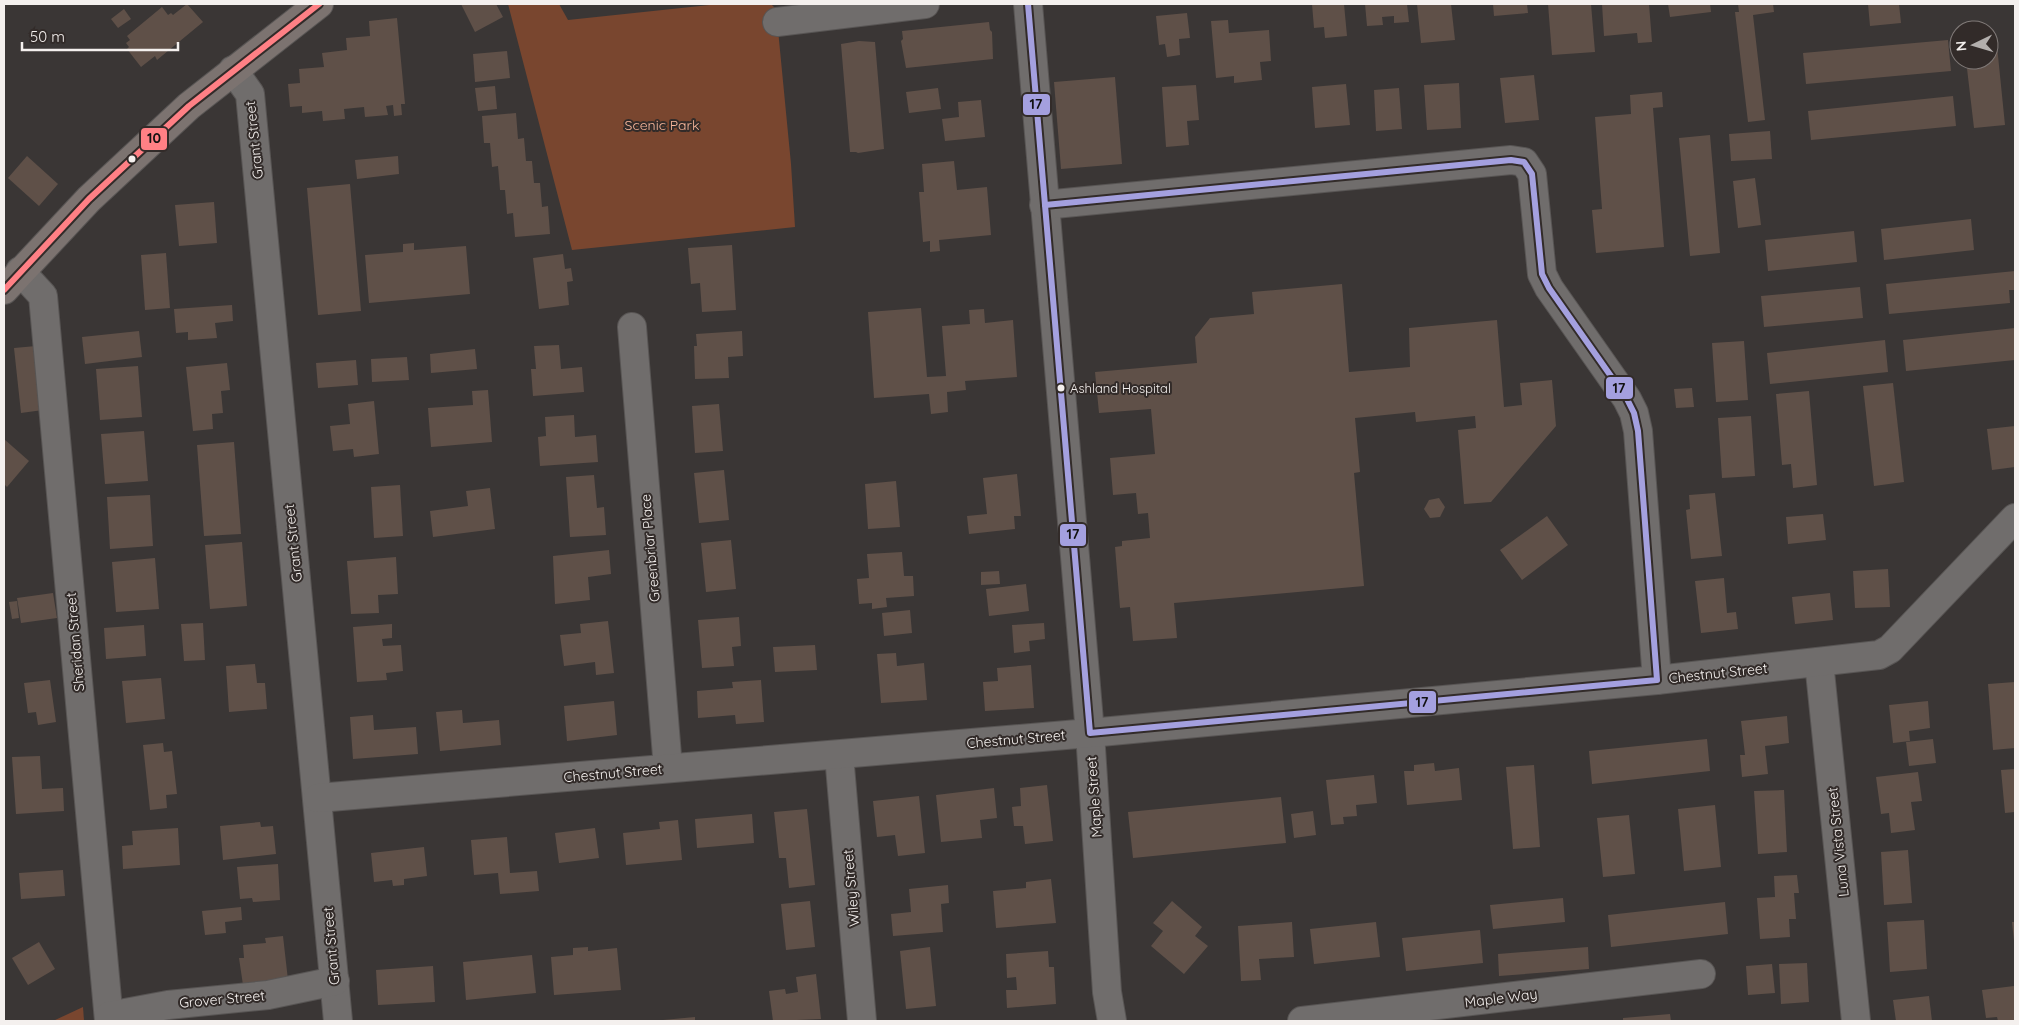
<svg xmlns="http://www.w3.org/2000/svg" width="2019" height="1025" viewBox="0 0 2019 1025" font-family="Quicksand,sans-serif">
<rect width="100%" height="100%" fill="#3a3635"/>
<g fill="#79462f">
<polygon points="508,4 559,4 568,20 719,4 771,4 776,9 791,164 795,227 572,250"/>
<polygon points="83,1007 84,1021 53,1021"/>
</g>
<g fill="#5f5048">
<polygon points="187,4 203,22 157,60 155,56 141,67 127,49 129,47 126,43 130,40 127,36 162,7 168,15 171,13 173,15"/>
<polygon points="461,4 496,4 503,17 475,32"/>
<polygon points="1312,4 1344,4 1347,36 1325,38 1324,27 1314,28"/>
<polygon points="1365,4 1407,4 1409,22 1394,23 1394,16 1382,17 1383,25 1367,26"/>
<polygon points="1417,4 1451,4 1455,40 1421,43"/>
<polygon points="1493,4 1527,4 1528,13 1494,16"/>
<polygon points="1548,4 1591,4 1595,52 1552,55"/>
<polygon points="1602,4 1649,4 1652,42 1638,43 1637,33 1604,36"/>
<polygon points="1668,4 1710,4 1711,12 1670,17"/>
<polygon points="1738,4 1773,4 1774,12 1753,15 1765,120 1748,122 1735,12 1739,12"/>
<polygon points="1868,4 1899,4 1901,23 1870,26"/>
<polygon points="124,9 131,19 118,28 111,19"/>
<polygon points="1187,13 1190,38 1179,39 1180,55 1167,57 1165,44 1159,45 1156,16"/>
<polygon points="397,18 405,104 401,104 402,115 394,116 393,105 386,106 388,115 365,117 364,107 344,109 345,119 323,121 322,111 302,113 302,106 290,107 288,84 300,83 299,69 324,67 322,53 347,50 346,38 370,36 369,21"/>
<polygon points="1228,20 1229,33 1269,30 1271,61 1260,62 1262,80 1234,83 1234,76 1216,78 1211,21"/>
<polygon points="989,22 990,30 992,32 993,59 906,68 901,41 903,39 902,31"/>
<polygon points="1996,36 2005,125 1974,128 1966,60 1989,60 1989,37"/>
<polygon points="1948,40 1951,71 1806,84 1803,53"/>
<polygon points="859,41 875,42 884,149 858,153 856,152 850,152 841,44"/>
<polygon points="507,51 510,78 475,82 473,54"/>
<polygon points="1534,75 1539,120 1505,123 1500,78"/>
<polygon points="1115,77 1122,164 1061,169 1054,82"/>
<polygon points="1459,83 1461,128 1427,130 1424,85"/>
<polygon points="1346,84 1350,125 1315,128 1312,87"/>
<polygon points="1196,85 1199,120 1187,121 1189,145 1166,147 1162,87"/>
<polygon points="495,86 497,109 478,111 475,88"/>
<polygon points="938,88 941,109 909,113 906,92"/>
<polygon points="1399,88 1402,129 1376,131 1374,90"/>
<polygon points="1662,92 1663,107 1653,108 1664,247 1596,253 1592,210 1602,209 1595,117 1631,114 1630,95"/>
<polygon points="1953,96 1956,126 1811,140 1808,111"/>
<polygon points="981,100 985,137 945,141 942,119 959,117 958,102"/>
<polygon points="516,113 518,139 524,138 526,161 532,161 534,183 540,183 542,207 548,206 550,234 515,237 513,213 507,214 505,190 500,190 498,166 492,167 490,143 484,143 482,116"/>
<polygon points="1770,131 1772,159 1731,161 1729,134"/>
<polygon points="1710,135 1720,253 1690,256 1679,138"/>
<polygon points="27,156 58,184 39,206 8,178"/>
<polygon points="398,156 399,174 357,179 355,160"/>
<polygon points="954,161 957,190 987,187 991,235 939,240 940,251 930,252 930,241 923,242 919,192 924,192 922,164"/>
<polygon points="1755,178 1761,225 1738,228 1733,181"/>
<polygon points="350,184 361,311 318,315 307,188"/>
<polygon points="214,202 217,243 179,246 175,205"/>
<polygon points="1971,219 1974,250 1884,260 1881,229"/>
<polygon points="1854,231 1857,262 1768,271 1765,240"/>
<polygon points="414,243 414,250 466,246 470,294 369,303 365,255 403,252 403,244"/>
<polygon points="732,245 736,310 702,312 700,283 691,284 688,248"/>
<polygon points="166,253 170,308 145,310 141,255"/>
<polygon points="563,254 565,269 571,268 573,281 567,282 569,305 539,309 533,258"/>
<polygon points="2015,271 2015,290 2009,290 2010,303 1889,314 1886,284"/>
<polygon points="1342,284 1349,372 1410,367 1409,328 1497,320 1504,407 1522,405 1520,383 1552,380 1556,426 1491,502 1464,504 1458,430 1476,428 1475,416 1416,422 1415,412 1355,418 1360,472 1354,473 1364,586 1174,603 1177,638 1133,641 1130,607 1120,608 1115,547 1122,546 1122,541 1150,538 1148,513 1138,514 1136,493 1113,495 1110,458 1155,454 1151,409 1099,413 1095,372 1197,363 1195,337 1210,318 1254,314 1252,292"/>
<polygon points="1860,287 1863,318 1764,327 1761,296"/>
<polygon points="232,305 233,321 215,323 217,338 188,340 188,332 176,333 174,309"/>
<polygon points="921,308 927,377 946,376 942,326 970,324 969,310 984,309 985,323 1013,320 1017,377 965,381 966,390 947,392 948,412 931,414 929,394 874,398 868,312"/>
<polygon points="2015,328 2015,360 1906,371 1903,340"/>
<polygon points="139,331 142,357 85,364 82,337"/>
<polygon points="742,331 743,356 728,357 729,378 695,379 694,346 697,346 696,334"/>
<polygon points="1885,340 1888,372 1770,384 1767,353"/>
<polygon points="1744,341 1748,400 1716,402 1712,343"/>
<polygon points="559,345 561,369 582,367 584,392 533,396 531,369 536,369 534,346"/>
<polygon points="36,346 43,410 21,413 14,348"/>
<polygon points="475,349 477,369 431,373 430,354"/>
<polygon points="407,357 409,380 372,382 371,359"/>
<polygon points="356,360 358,385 318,388 316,363"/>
<polygon points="227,363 230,390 221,391 223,413 212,414 213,429 193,431 186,367"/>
<polygon points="138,366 142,417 100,420 96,369"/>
<polygon points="1893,383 1904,482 1874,486 1863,386"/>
<polygon points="1692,388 1694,407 1676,408 1674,389"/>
<polygon points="488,390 492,442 431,447 428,408 473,405 472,391"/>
<polygon points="1809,391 1817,485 1793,488 1791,464 1782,465 1776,394"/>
<polygon points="374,401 379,454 354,457 353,449 333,451 330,426 350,424 348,404"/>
<polygon points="719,404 723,451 695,453 692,406"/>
<polygon points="574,415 575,437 596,435 598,462 540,466 538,437 546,436 545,417"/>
<polygon points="1751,416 1755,476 1722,478 1718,418"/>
<polygon points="2015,426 2015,467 1992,470 1987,429"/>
<polygon points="144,431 148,481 105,484 101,434"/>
<polygon points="4,439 29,461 7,487 4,484"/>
<polygon points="234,442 241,534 204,536 197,445"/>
<polygon points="724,470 729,520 699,523 694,473"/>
<polygon points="1017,474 1021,516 1014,516 1015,529 969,534 967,516 987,514 983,478"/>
<polygon points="594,475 597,508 604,507 606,535 570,537 566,477"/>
<polygon points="896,481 900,527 868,529 865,484"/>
<polygon points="400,485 403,536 374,538 371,487"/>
<polygon points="490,488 495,529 433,537 430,511 468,506 466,491"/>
<polygon points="1715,493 1722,556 1691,559 1686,510 1690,509 1689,495"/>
<polygon points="150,495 153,546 110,549 107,497"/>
<polygon points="1439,498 1445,507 1440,517 1430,518 1424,509 1429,500"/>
<polygon points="1823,514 1826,540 1788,544 1786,517"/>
<polygon points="1547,516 1568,545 1522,580 1500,550"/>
<polygon points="731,540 736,589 706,592 701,543"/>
<polygon points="242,542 247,606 210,609 205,545"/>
<polygon points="609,550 611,574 588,577 590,600 555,604 553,556"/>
<polygon points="902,552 904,576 913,576 914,596 886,598 887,607 872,609 872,603 859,604 857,579 869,578 867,554"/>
<polygon points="396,557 398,594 378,595 379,613 351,614 347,561"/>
<polygon points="155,558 159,609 116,612 112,562"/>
<polygon points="1888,569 1890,607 1855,608 1853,571"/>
<polygon points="999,571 1000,584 981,585 981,572"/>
<polygon points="1724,578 1727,613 1736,612 1738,629 1701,633 1695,581"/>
<polygon points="1026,584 1029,611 989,616 986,589"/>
<polygon points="53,593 57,618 21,623 17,598"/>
<polygon points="1830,593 1833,620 1795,624 1792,597"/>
<polygon points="17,601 19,618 12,619 9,602"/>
<polygon points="910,610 912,633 884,636 882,613"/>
<polygon points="739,617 741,646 732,647 734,666 702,668 698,620"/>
<polygon points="608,621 614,673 596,675 595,662 564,666 560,635 581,633 580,624"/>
<polygon points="203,623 205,660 184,661 181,624"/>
<polygon points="1044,623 1045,639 1029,641 1030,651 1014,653 1012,625"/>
<polygon points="392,624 392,638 382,639 383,646 401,645 403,671 386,673 387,680 357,682 353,627"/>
<polygon points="144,625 146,656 106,659 104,628"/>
<polygon points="815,645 817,670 775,672 773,647"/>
<polygon points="896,653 897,666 924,663 927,700 881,703 877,654"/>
<polygon points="255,664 257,683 265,683 267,709 229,712 226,666"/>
<polygon points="1031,665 1034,708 985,711 983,682 998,681 997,668"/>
<polygon points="161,678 165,719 126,723 122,681"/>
<polygon points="50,680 56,722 38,725 36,712 28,713 24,683"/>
<polygon points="761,680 764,722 736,724 735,715 698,718 697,691 733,688 732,682"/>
<polygon points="2015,682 2015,748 1993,750 1988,684"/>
<polygon points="614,701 617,735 567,741 564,706"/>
<polygon points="1928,701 1930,728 1909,731 1910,741 1893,743 1889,705"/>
<polygon points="462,710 463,723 499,720 501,745 440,751 436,712"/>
<polygon points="373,715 374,730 416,727 418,754 353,759 350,717"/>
<polygon points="1787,716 1789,743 1765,746 1768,774 1742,777 1740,755 1745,755 1741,721"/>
<polygon points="1707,739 1710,771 1592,784 1589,751"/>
<polygon points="1933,739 1936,763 1909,766 1906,742"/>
<polygon points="163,743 164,752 172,751 177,794 166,795 167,808 150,810 143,745"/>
<polygon points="40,756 42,789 63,788 64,811 16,814 12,757"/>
<polygon points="1434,763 1435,771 1459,768 1462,800 1407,805 1404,771 1414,771 1414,765"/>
<polygon points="1534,765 1540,847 1513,849 1506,767"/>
<polygon points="2015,769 2015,812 2005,813 2001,770"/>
<polygon points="1918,772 1922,801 1911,802 1915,830 1891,833 1889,813 1881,814 1876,777"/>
<polygon points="1374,775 1377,803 1356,805 1357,816 1343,817 1344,824 1331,825 1326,780"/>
<polygon points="1047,785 1053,841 1025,844 1023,826 1014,826 1012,807 1021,806 1020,788"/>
<polygon points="994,788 997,818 980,820 982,838 941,842 936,795"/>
<polygon points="1784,790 1787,852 1758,854 1754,791"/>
<polygon points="919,796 925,853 898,856 895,835 877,837 873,801"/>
<polygon points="1281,797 1286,843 1133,858 1128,812"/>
<polygon points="1715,805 1721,867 1684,871 1678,809"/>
<polygon points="807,809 815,885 789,888 786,858 779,858 774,812"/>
<polygon points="1313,811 1316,835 1294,838 1291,814"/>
<polygon points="752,814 754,843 697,848 695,819"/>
<polygon points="1629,815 1635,874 1603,877 1597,818"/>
<polygon points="678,820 682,860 626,865 623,833 660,829 659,822"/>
<polygon points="260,822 261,827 273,826 276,854 223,860 220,826"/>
<polygon points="178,828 180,865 123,869 122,846 133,845 132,831"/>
<polygon points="595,828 599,858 559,863 555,833"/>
<polygon points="507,837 510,873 537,871 539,891 500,894 498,873 474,875 471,840"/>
<polygon points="424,847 427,876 404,879 404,885 393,886 392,880 374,882 371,853"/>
<polygon points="1908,850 1912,903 1884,905 1881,852"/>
<polygon points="278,864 280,900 253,902 252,898 240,899 237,867"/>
<polygon points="63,870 65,896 21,899 19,873"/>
<polygon points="1797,875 1799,893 1794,893 1796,919 1789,919 1790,937 1760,939 1757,898 1775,897 1774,876"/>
<polygon points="1051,879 1056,923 996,928 993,891 1026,888 1026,882"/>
<polygon points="948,885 949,903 941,904 943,932 893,936 891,914 911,912 909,889"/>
<polygon points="1563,898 1565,922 1493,929 1490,905"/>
<polygon points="810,901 815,947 786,950 781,904"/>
<polygon points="1172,901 1202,927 1195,936 1208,946 1184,974 1151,946 1163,931 1153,923"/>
<polygon points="1725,902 1728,934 1611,947 1608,915"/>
<polygon points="241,907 242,920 225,922 226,933 205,935 202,911"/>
<polygon points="1924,920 1927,969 1890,972 1887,922"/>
<polygon points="1292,922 1294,957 1259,959 1261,980 1241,981 1238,926"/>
<polygon points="1376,922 1380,957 1314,964 1310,929"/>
<polygon points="2012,922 2015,922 2015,941 2014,941"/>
<polygon points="1480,930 1483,963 1406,971 1402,938"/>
<polygon points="283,936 288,980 243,985 239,958 244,958 243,945 266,943 265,938"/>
<polygon points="39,942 55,969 28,985 12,958"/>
<polygon points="588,947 588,951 617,948 621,990 554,995 551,957 573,955 573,948"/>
<polygon points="930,947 936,1006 906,1009 900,951"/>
<polygon points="1588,947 1589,969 1499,976 1498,954"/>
<polygon points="1048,951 1049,967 1054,967 1056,1004 1007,1008 1006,990 1017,990 1016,977 1007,978 1006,954"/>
<polygon points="532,955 536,993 466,1000 463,962"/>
<polygon points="1807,963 1809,1002 1781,1004 1779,964"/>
<polygon points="1772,964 1775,993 1748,995 1746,966"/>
<polygon points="433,966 435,1002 378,1005 376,970"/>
<polygon points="816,974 821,1019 773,1021 769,991 785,989 786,994 798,992 796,977"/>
<polygon points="2014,986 2015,1021 1998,1021 1997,1017 1986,1018 1982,990"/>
<polygon points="1929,996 1932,1021 1896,1021 1893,1000"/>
<polygon points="1670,1014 1671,1021 1623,1021 1623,1018"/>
<polygon points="695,1017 695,1021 663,1021 663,1020"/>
</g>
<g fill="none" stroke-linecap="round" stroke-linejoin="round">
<defs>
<g id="minor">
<polyline points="1028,4 1090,733 1107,992 1112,1021"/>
<polyline points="777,22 925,4"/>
<polyline points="233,70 250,94 338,1021"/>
<polyline points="1044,205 1511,160 1524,162 1532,174 1542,274 1549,288 1627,399 1634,413 1638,431 1657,680"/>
<polyline points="20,271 43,296 109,1021"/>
<polyline points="632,327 668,768"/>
<polyline points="1819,662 1856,1021"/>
<polyline points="839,755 862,1021"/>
<polyline points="318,798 1090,733 1657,680 1879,655 1890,649 2015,518"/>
<polyline points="109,1016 168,1005 268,995 335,981"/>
<polyline points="1302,1021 1701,974"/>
</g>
<polyline id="major" points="4,290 89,199 189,106 319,4"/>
</defs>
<use href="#minor" stroke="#585554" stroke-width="30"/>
<use href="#major" stroke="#585554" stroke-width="30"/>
<use href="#minor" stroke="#706d6c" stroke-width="28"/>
<use href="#major" stroke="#7c7370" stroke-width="28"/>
<defs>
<g id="bus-1">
<polyline points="1028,4 1045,205"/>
<polygon points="1511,160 1524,162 1532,174 1542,274 1549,288 1627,399 1634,413 1638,431 1657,680 1090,733 1045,205"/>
</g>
<polyline id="bus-2" points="4,290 89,199 189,106 319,4"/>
</defs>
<use href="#bus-1" stroke="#322b29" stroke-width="10"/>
<use href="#bus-2" stroke="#322b29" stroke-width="10"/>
<use href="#bus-1" stroke="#a4a0df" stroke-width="6"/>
<use href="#bus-2" stroke="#ff8085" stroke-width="6"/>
</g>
<g fill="#f4f0ee" stroke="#322b29" stroke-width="2">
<circle cx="132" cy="159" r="4.5"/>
<circle cx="1061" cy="388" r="4.5"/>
</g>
<g text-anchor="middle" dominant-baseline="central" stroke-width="4" stroke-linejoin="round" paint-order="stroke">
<g font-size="13" fill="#f4f0ee" stroke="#322b29" text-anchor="start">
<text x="1070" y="388">Ashland Hospital</text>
</g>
<g font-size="14" fill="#fab89c" stroke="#322b29">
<text x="662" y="125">Scenic Park</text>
</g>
<g font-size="14" fill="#f4f0ee" stroke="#322b29">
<text transform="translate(254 140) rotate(-96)">Grant Street</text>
<text transform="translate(293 543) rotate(-96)">Grant Street</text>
<text transform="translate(650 548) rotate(-95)">Greenbriar Place</text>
<text transform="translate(75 642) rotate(-95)">Sheridan Street</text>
<text transform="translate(1718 673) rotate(-6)">Chestnut Street</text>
<text transform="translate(1016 739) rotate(-5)">Chestnut Street</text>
<text transform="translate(613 773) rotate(-5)">Chestnut Street</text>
<text transform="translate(1094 797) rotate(-94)">Maple Street</text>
<text transform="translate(1838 842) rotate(-96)">Luna Vista Street</text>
<text transform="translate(851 888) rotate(-95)">Wiley Street</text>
<text transform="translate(331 946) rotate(-95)">Grant Street</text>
<text transform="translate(1501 998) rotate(-7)">Maple Way</text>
<text transform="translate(222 999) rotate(-5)">Grover Street</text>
</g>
</g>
<g stroke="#322b29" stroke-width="2">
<rect x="1022" y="93" width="29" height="23" rx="5" fill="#a4a0df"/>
<rect x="140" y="127" width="28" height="24" rx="5" fill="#ff8085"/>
<rect x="1605" y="376" width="29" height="24" rx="5" fill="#a4a0df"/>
<rect x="1059" y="523" width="28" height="24" rx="5" fill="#a4a0df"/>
<rect x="1408" y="690" width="29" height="24" rx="5" fill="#a4a0df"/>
</g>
<g font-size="14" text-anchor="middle" font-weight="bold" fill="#111">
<text x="1036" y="109">17</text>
<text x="154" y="143">10</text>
<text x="1619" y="393">17</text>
<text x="1073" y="539">17</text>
<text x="1422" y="707">17</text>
</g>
<rect width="2019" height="1025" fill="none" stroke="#f4f0ee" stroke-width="10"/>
<g transform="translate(1974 45) rotate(265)"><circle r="24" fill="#322b29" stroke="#807a78"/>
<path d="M0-4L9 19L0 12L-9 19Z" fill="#b3afad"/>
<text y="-8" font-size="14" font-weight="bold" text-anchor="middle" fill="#f4f0ee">N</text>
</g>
<path d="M22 42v8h156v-8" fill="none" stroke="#f4f0ee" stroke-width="2.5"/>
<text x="30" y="42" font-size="15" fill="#f4f0ee" stroke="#322b29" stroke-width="4" paint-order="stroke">50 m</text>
</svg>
